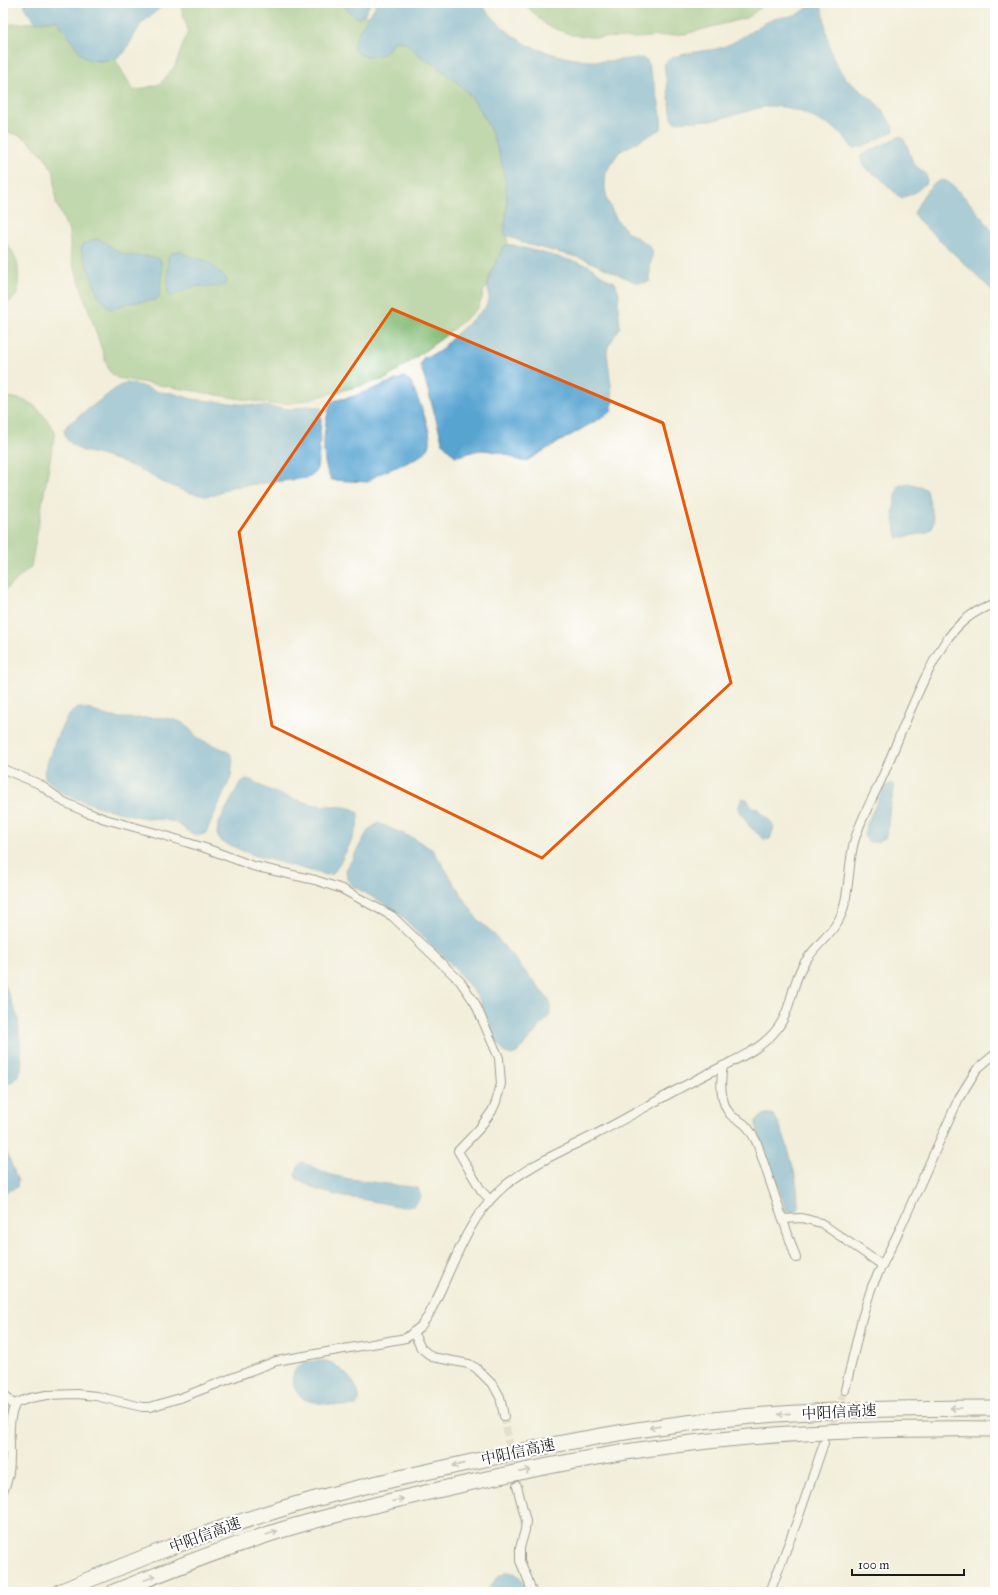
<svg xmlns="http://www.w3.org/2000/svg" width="998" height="1595" viewBox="0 0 998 1595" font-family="'IM FELL Great Primer','Noto Serif SC',serif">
<rect width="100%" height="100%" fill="#fff"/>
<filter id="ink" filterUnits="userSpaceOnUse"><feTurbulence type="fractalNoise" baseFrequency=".025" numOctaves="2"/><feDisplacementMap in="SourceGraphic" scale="8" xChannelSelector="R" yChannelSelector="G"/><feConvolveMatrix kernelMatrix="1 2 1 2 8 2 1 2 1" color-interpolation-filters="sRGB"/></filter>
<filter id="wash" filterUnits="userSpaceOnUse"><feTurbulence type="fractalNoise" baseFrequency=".012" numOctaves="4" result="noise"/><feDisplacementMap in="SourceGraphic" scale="16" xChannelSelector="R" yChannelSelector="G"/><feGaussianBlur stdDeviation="0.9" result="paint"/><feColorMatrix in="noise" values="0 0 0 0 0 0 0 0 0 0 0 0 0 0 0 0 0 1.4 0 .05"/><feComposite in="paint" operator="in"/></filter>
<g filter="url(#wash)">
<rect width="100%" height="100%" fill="#f2eedb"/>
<g fill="#86bc78" stroke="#516c4a">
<path d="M180 3H342L349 12 360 18 364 15 370 17 359 31 386 52 393 42C407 37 413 52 423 58 436 66 449 74 460 85 487 110 506 161 507 198 507 210 505 222 504 234L507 236 508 245 503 247 490 274 488 286 483 292 482 299 477 309 445 336 386 379 299 402 281 404H271L117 378 109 371 71 257 69 232 56 203 54 172 44 156 26 139 16 134 3 132V25L57 20 89 60 100 61 115 59 134 91 160 84 175 66 188 31Z"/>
<polygon points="523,3 766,3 754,13 746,18 685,34 637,38 590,37 572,35 546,25"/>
<path d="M3 240C22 260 18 268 18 294L12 300 3 305Z"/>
<path d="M3 396C35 401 38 406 55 432L31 567 3 592Z"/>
</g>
<g fill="#59a4d1" stroke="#3a6076">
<polygon points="24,3 166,3 141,24 124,53 115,59 100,61 89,60 82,55 57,20 36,22 26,11"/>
<polygon points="342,3 371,3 364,15 358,18 354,16"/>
<path d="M377 3H480C491 16 503 29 518 39 535 51 571 60 591 61 607 62 625 59 641 58L647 60C652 76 664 113 661 129L619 152 606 172 605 187 607 200 617 220 628 232 647 244 653 251 650 267V281L644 283 635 282 584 259 526 244 504 234C506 218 508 202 506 186 502 152 485 108 460 85 449 74 436 66 423 58 416 53 410 45 402 41L393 42C391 45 388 50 386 52 377 58 359 58 353 49 355 32 369 18 377 3Z"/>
<path d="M812 3 821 4C827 27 827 53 841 72 855 91 875 96 887 117 890 122 893 126 894 131L864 146 853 149 844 136 834 128 804 113 784 107 770 106 759 108 715 120 674 122 672 118 664 65C667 54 704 51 715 49 738 44 751 29 771 20 775 18 779 18 783 17 796 16 803 13 812 3Z"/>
<path d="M900 136C908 141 909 154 913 162 918 171 927 168 927 182L914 193 902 198 897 195 878 176 866 169 860 158 861 155Z"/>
<path d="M942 180C956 181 984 222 995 234V295L990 288 917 219 914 213C921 200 927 184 942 180Z"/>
<path d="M96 239C106 240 114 251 124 254 135 258 153 253 161 261L162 272 159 297 155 300 128 303 112 309H110L98 295 81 250 83 244Z"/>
<path d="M508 245H513L588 265 607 279 615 282 619 293 618 304 620 327 608 347 607 352 613 401 611 412 526 461C519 462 515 458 508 455 501 452 491 451 483 450 473 450 464 456 455 456L443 444 424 376 420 366 423 358 439 352 455 335 485 308 489 300 488 286 490 274 503 247Z"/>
<path d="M180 251 186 255 207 261 226 278 227 283C221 289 208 286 199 286 188 287 180 293 170 297L168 293V256L172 253Z"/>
<path d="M404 377 411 382C416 395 435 436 429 447 423 460 390 468 377 475 374 477 371 480 368 482L332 480C319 464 324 421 331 402L336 400 351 397Z"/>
<path d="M127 383 135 384 159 392 173 393 192 399 290 409 305 406 320 407 322 410C320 422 320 466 315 473 313 476 310 477 307 478L231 487 215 495 205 496 190 493 166 484 137 468 114 459 80 450 67 440 64 431 67 425 119 386Z"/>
<polygon points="908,483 920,486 927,490 934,521 932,528 926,533 899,538 897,537 893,513 898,486"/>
<path d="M78 708C89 707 102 716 113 717 135 721 160 713 181 722 190 726 193 736 202 740 210 745 222 747 230 753L233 759 231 777 206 833C193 841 183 824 171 821 161 819 150 819 140 817 116 812 90 805 67 795 59 791 52 784 45 778L44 771C51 755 61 715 78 708Z"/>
<path d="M246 779C254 780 259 785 265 788 279 795 297 800 312 804 323 807 353 804 358 813 364 823 339 865 333 874L326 875 250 854 220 841 217 834 218 824 240 783Z"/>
<polygon points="892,783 895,786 889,812 888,830 885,838 877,842 869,842 864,836 866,826 884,787"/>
<path d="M742 798 747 799 751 807 758 808C762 814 771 820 774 827L770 839 765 840 749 826 738 808Z"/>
<polygon points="378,823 415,839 433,850 477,919 492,932 550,1001 550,1015 517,1053 512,1055 505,1053 492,1034 481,1002 468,984 450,963 400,915 385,904 351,885 347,879 346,870 369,829"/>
<path d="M3 980 18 1018 22 1064C21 1075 15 1084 3 1083Z"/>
<path d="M765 1114H772C780 1122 782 1132 786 1142 793 1166 799 1184 798 1210L796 1212H787L756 1125V1121Z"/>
<polygon points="3,1143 18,1181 17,1187 3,1193"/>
<path d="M302 1162 331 1175 350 1179 418 1188 421 1197 413 1206 403 1207 361 1199 344 1197 317 1190 296 1178C295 1173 298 1164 302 1162Z"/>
<path d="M316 1361C320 1361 325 1360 329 1362 342 1367 368 1392 356 1406 348 1407 309 1403 304 1399 291 1391 287 1370 304 1363 307 1361 313 1361 316 1361Z"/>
<path d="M508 1572C520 1572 523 1582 527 1592H489C492 1582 498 1575 508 1572Z"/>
</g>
</g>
<g filter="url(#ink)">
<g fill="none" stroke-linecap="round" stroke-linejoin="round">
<g stroke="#d2cebe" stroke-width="8" stroke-dasharray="8 4" stroke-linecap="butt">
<polyline points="504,1416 517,1486"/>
<polyline points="828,1434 845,1390"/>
</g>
<defs>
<g id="minor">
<polyline points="3,769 39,784 64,802 86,812 105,819 163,835 208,849 253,866 315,880 342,889 392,916 460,981 475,1003 499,1058 501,1084 496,1102 492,1111 479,1129 458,1151 481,1190 490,1200"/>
<path d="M723 1066C720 1081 720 1102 730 1114 733 1118 739 1120 743 1123 750 1128 753 1136 757 1143L796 1258"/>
<polyline points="783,1219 802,1218 821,1223 882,1265"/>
<polyline points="413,1332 421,1348 432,1357 469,1364 476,1368 494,1386 500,1397 504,1416"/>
<polyline points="845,1390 862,1318 872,1286 899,1231 959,1098 977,1069 995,1054"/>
<polyline points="3,1392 14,1406"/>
<polyline points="517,1486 526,1521 525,1530 520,1548 520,1561 527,1577 532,1592"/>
<path d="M3 1491C18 1463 2 1428 16 1403L30 1398 47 1395 77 1394 96 1396 142 1407H150L180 1398 276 1361 406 1338 421 1326 428 1316C451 1275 463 1224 499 1191 524 1167 567 1149 598 1133 636 1113 671 1092 709 1073 732 1061 760 1051 777 1029 791 1011 791 987 802 967 812 947 834 934 842 913 850 890 848 865 854 842 861 817 875 795 885 771 898 740 910 709 925 678 936 657 946 635 966 619 974 612 985 607 995 603"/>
<polyline points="770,1592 799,1516 824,1443"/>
</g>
<g id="motorway">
<path d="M59 1592C132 1562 205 1532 281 1509 336 1492 393 1479 449 1467 528 1449 607 1433 687 1423 788 1410 892 1408 995 1408"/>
<path d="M114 1592C171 1569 229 1546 288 1528 349 1510 411 1496 473 1482 545 1466 618 1451 692 1443 792 1431 894 1428 995 1429"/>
</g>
</defs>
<use href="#minor" stroke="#3c3c39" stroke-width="10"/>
<use href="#motorway" stroke="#3c3c39" stroke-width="17"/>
<use href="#minor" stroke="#fff" stroke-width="8"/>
<use href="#motorway" stroke="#fff" stroke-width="15"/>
</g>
<defs><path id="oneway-shaft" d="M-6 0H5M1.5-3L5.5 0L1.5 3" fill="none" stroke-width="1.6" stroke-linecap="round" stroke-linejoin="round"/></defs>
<g stroke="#999">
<use href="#oneway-shaft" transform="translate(956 1408) rotate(180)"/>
<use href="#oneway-shaft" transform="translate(784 1414) rotate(176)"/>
<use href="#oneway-shaft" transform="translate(655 1427) rotate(172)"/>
<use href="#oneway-shaft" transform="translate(458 1465) rotate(167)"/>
<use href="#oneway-shaft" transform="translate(525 1471) rotate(-11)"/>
<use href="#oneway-shaft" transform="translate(398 1500) rotate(-13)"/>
<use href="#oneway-shaft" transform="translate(272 1533) rotate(-18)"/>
<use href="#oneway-shaft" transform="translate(150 1578) rotate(-21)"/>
</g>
</g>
<path d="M0 0H998V1595H0ZM392 309 663 423 731 683 542 858 272 726 239 532Z" fill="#f2eedb" fill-opacity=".55" fill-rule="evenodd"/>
<path fill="none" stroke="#e8590c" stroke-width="3" stroke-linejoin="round" d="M392 309 663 423 731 683 542 858 272 726 239 532Z"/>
<g text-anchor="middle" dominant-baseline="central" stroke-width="4" stroke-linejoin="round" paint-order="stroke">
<g font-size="15" fill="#1c1c1c" stroke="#fff">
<text transform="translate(839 1412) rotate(-3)">中阳信高速</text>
<text transform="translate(518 1452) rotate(-12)">中阳信高速</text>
<text transform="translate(205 1535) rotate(-20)">中阳信高速</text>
</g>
</g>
<rect width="998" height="1595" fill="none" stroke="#fff" stroke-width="16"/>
<path d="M852 1569v6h112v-6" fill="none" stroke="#1c1c1c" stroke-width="2"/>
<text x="858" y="1569" font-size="12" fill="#1c1c1c" stroke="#ffffff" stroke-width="3" paint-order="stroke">100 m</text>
</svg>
